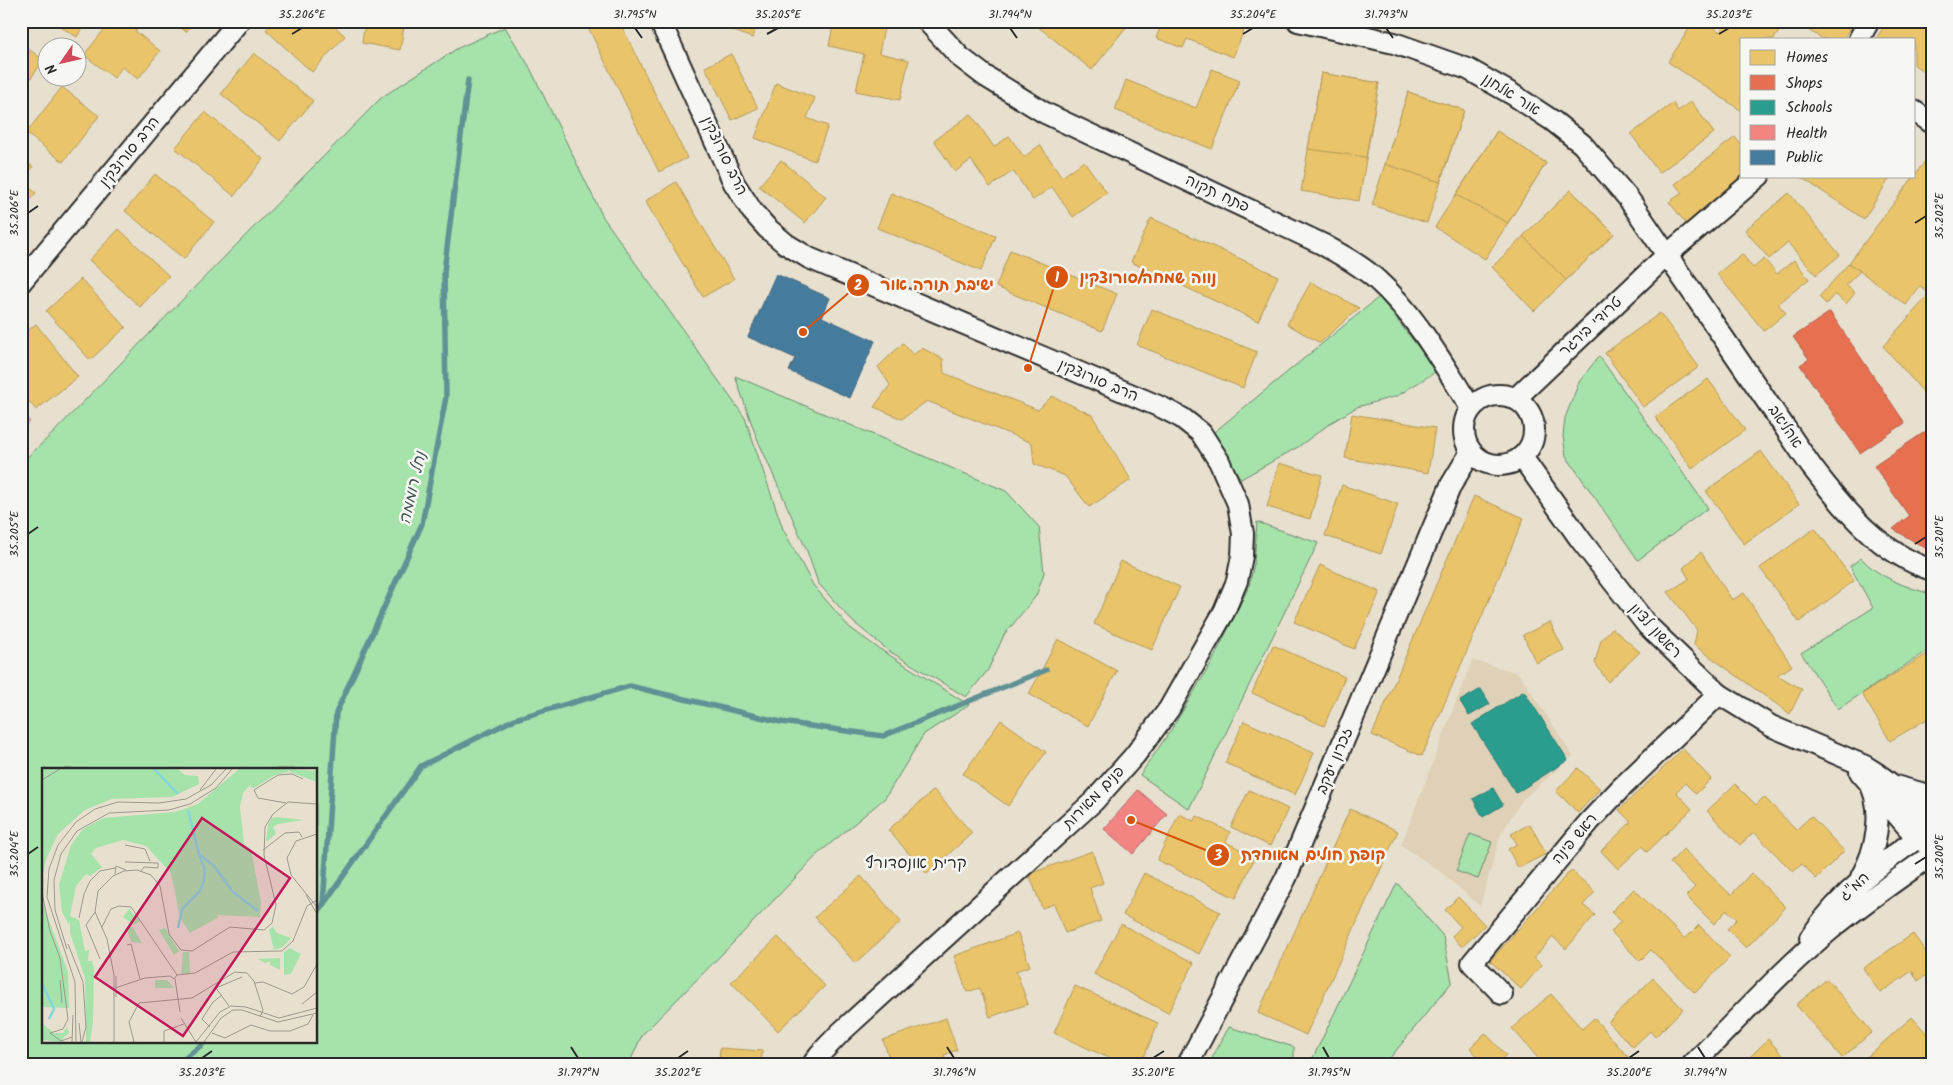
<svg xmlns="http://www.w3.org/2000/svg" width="1953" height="1085" viewBox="0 0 1953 1085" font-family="Kalam,'Playpen Sans Hebrew',sans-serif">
<rect width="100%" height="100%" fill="#e8e0cf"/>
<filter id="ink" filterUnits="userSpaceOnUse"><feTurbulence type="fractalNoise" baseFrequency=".02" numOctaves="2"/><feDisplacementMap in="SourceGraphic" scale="10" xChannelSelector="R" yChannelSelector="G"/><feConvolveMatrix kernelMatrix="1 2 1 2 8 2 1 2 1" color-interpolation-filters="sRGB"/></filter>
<g filter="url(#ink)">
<polygon fill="#ded1b7" points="1472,660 1519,673 1573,756 1522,800 1501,834 1480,906 1438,870 1401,845"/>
<g fill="#a6e3ab" stroke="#68876b" fill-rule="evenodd">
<path d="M505 27 529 66 603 217 745 418 783 529 813 585 849 627 878 648 969 705 924 734 885 798 819 853 731 945 642 1035 629 1064H21V463L53 433 187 295 382 97 458 48ZM44 769H316V1041H44Z"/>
<polygon points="1379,297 1437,371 1397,396 1357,407 1332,422 1298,447 1241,479 1213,433"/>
<polygon points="1599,356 1708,508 1638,560 1566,456 1563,436 1565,418 1579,382"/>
<polygon points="735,376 1006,491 1039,527 1044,573 1036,596 1004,635 988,670 966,697 889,651 852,621 818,583 807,551 756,436"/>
<polygon points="1257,522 1318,543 1189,809 1140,775 1173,727 1213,660 1249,586 1254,564"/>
<path d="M1861 558C1878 577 1907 588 1932 594V648L1838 709 1801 653 1873 608 1850 566Z"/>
<polygon points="1470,834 1492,842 1478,879 1456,871"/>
<polygon points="1397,883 1443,936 1452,982 1385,1064 1310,1064"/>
<polygon points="1229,1027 1294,1047 1294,1064 1209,1064"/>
</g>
<g fill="#e9c46a" stroke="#b09657">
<polygon points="51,21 86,21 77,37"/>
<polygon points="111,21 144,21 135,31 160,51 138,79 122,67 114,78 84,55"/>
<polygon points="174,21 194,21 186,32"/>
<polygon points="273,21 329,21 345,36 312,72 266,30"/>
<polygon points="365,21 405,21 400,50 362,43"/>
<polygon points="585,21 619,21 687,158 659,172"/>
<polygon points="709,21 759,21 752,38"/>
<polygon points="834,21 885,23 879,53 909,60 900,100 856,91 864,54 829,46"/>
<polygon points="1031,21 1131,21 1092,70"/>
<polygon points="1163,21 1229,21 1245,28 1233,57 1187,39 1183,48 1156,38"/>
<polygon points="1694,21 1704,21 1720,32 1726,21 1770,21 1781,28 1774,39 1742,39 1742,111 1668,62"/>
<polygon points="1793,21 1855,21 1843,39 1823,39"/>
<polygon points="1887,21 1932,21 1932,76 1914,65 1914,39 1876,39"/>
<polygon points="21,44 44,60 21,92"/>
<polygon points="254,53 313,101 280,141 221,94"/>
<polygon points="731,54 758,108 732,120 705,67"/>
<polygon points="1212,69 1240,80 1212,149 1115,110 1126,80 1196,108"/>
<polygon points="1321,73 1379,83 1359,201 1301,191"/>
<polygon points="1321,73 1379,83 1366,157 1308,149"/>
<polygon points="776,83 815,98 807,118 828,126 815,161 755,138"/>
<polygon points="62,87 99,116 63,162 26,133"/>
<polygon points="1408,92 1464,110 1427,223 1372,205"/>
<polygon points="1408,92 1464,110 1440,182 1385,164"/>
<polygon points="1691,101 1714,133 1659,173 1631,134 1673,103 1678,111"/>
<polygon points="205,112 263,159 234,196 175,148"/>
<polygon points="971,114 994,147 1009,136 1024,157 1040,145 1062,177 1084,161 1107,193 1073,217 1052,187 1033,200 1013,171 990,187 971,160 955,172 934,140"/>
<polygon points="1497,131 1546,163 1485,259 1435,227"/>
<polygon points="1497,131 1546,163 1508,223 1456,195"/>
<polygon points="1735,137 1742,146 1742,176 1753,176 1688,226 1669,202 1682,193 1675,184"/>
<polygon points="1932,152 1932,285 1927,292 1920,286 1906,305 1849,263"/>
<polygon points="21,157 33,167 21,181 36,193 21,210"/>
<polygon points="781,160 826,197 805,223 759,186"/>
<polygon points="155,174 214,222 184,259 125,211"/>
<polygon points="1799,176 1891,176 1864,219"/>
<polygon points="676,182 734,279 703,297 645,201"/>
<polygon points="1571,190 1614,234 1534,311 1492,267"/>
<polygon points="1571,190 1614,234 1566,280 1523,236"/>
<polygon points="891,193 996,236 981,271 877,228"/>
<polygon points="1789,193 1840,255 1816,275 1788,243 1769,259 1745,230"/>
<polygon points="1151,218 1278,276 1258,321 1131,262"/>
<polygon points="119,229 169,276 140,307 89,260"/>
<polygon points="1010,250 1117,294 1102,331 996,287"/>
<polygon points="1742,254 1753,268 1764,259 1777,274 1794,260 1809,279 1778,304 1786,313 1764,331 1717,274"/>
<polygon points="1849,263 1860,271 1846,285 1855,293 1846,304 1835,294 1826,304 1819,297"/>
<polygon points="81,279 126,327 90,360 46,311"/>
<polygon points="1311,282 1359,308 1320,343 1287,324"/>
<polygon points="1927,297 1932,301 1932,402 1883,346"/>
<polygon points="1152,309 1257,352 1243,388 1137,345"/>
<polygon points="1660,313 1699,367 1643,407 1605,353"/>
<polygon points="36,324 78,377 36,410 21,391 21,336"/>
<polygon points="903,343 913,355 922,348 943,359 944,373 1038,410 1052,396 1092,415 1131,480 1089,507 1065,476 1034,464 1032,443 927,401 902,419 874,407 890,385 878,367"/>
<polygon points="1708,379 1745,430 1692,469 1655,417"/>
<polygon points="21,410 30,422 21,429"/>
<polygon points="1352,414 1435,428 1428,473 1345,458"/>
<polygon points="1761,451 1799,504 1744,544 1706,491"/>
<polygon points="1279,463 1322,475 1310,519 1267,507"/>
<polygon points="1342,485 1398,504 1381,554 1325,536"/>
<polygon points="1474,496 1524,518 1422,756 1372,735"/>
<polygon points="1815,528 1854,581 1799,622 1760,568"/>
<polygon points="1701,552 1732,600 1744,593 1792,666 1777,675 1802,689 1790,714 1694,645 1697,630 1668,592 1689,579 1683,568"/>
<polygon points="1121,561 1180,587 1152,650 1094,624"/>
<polygon points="1320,565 1380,592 1354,649 1294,622"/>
<polygon points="1550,622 1564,650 1536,663 1523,635"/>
<polygon points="1612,628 1640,652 1608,682 1595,663 1601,640"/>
<polygon points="1058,639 1117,671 1088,726 1029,694"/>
<polygon points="1273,645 1345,677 1324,726 1252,693"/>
<polygon points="1932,651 1932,716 1890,741 1862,694"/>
<polygon points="1001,720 1046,752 1008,806 963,774"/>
<polygon points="1244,721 1314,753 1295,795 1225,763"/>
<polygon points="1683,749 1711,779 1696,794 1685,783 1676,792 1692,809 1647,852 1642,846 1618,869 1601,851 1631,822 1619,810"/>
<polygon points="1578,768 1600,789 1578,813 1556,791"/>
<polygon points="1735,784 1756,805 1764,797 1796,830 1811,816 1844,851 1816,879 1802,864 1793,872 1754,832 1740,845 1707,811"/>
<polygon points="934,790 972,833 927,874 888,830"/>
<polygon points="1249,790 1288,809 1270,846 1231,827"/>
<polygon points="1350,809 1398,831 1306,1035 1258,1013"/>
<polygon points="1179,814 1194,821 1197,816 1230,832 1226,842 1255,857 1236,898 1157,860"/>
<polygon points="1530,824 1546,854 1518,868 1508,849 1517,844 1511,834"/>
<polygon points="1683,849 1731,895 1751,873 1786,907 1746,948 1727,929 1737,919 1727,910 1714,924 1686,896 1695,887 1670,863"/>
<polygon points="1092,851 1103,883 1090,888 1101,921 1065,933 1054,904 1042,908 1029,874"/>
<polygon points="1571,870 1595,892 1583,905 1595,915 1566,949 1553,937 1534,958 1542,965 1521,989 1490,961"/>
<polygon points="1144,873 1220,912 1199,954 1123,915"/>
<polygon points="861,876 901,922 855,963 815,917"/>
<polygon points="1634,889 1685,939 1699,925 1730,957 1695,993 1651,950 1640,961 1611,932 1621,921 1611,912"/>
<polygon points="1458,897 1485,925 1462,947 1452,936 1461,927 1445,910"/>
<polygon points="1121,924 1194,963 1168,1013 1094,974"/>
<polygon points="1018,933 1030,966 1016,971 1028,1004 990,1017 980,988 967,992 954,956"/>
<polygon points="1913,934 1926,952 1932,948 1932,971 1918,981 1912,971 1880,993 1863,968"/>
<polygon points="778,937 825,986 778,1031 731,982"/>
<polygon points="1653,978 1683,1009 1655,1037 1650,1031 1633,1047 1608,1022"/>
<polygon points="1827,979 1872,1032 1842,1058 1796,1005"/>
<polygon points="1075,986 1158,1023 1141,1064 1122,1064 1054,1033"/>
<polygon points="1551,994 1582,1029 1594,1018 1634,1064 1543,1064 1512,1028"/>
<polygon points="1912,1017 1929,1036 1932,1033 1932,1064 1859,1064"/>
<polygon points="946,1018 957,1050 944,1055 947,1064 891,1064 883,1040"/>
<polygon points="1485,1033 1506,1055 1497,1064 1485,1064 1470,1048"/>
<polygon points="1768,1039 1791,1064 1743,1064"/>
<polygon points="720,1048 762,1051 761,1064 719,1064"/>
</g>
<g fill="#e76f51" stroke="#af5b46">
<polygon points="1830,312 1905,423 1860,453 1800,365 1809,359 1793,337"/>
<polygon points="1932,427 1932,544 1927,549 1893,529 1909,516 1874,466"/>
</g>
<g fill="#2a9d8f" stroke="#2a7b71">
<polygon points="1481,689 1490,704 1469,716 1460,701"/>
<polygon points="1524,691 1568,760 1516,793 1472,724"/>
<polygon points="1493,788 1503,805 1483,817 1473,799"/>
</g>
<polygon fill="#f28482" stroke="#b66968" points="1138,790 1167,814 1133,854 1104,829"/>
<polygon fill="#457b9d" stroke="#3d637b" points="776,274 830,298 822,317 875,341 850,398 789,371 795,358 748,337"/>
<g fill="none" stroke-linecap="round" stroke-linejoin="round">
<g stroke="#609195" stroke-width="5.5">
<polyline points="323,905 421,766 515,719 630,686 781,722 883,736 1046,670"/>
<polyline points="316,915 323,905 336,713 422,524 446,397 444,272 468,80"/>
<polyline points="178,1064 206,1041"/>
</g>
<defs>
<g id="minor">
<polyline points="660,21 734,183 752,211 767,228 786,244 809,258 1163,408 1182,418 1201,433 1219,461 1238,504 1243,534 1242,556 1237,581 1224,612 1169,709 1135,755 1094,801 840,1033 819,1055 813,1064"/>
<path d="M927 21 960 57 985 76 1045 113 1322 244C1341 255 1361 265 1377 280 1416 315 1443 364 1471 408"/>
<path d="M1298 21 1394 43 1468 69 1512 94 1553 121 1582 144 1628 198 1811 466C1844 509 1879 553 1932 570"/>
<polyline points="1859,39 1869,21"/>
<polyline points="1914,111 1932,123"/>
<polyline points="21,282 239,21"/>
<circle cx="1499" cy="430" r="35"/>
<polyline points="1515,399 1668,254 1759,176"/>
<path d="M1522 457 1580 539 1647 625 1719 694 1771 726 1865 766C1892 782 1915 803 1932 829"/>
<polyline points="1860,772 1917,838 1929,845"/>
<polyline points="1895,786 1932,796"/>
<path d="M1861 877C1876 850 1884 815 1871 785"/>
<path d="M1810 938C1841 891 1886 860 1932 828"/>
<polyline points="1502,994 1472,963 1589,822 1620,789 1719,694"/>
<polyline points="1188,1064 1286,878 1451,485 1471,452"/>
<path d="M1693 1064C1738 1019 1781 971 1830 930 1863 903 1898 879 1932 855"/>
</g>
</defs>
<use href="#minor" stroke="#2b2b2b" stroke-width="24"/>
<use href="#minor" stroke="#f6f6f2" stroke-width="20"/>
</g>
</g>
<path fill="none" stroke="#2b2b2b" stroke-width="2" d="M635 28 642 38M1010 28 1017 38M1386 28 1393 38M292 34 302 28M767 34 778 28M1243 34 1253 28M1719 34 1729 28M28 213 38 206M1915 223 1926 216M28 534 38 527M1915 544 1926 537M28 854 38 847M1915 864 1926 857M571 1047 578 1058M947 1047 954 1058M1323 1047 1329 1058M1698 1047 1705 1058M202 1058 212 1051M678 1058 688 1051M1153 1058 1164 1051M1629 1058 1639 1051"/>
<g text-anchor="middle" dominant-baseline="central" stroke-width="5" stroke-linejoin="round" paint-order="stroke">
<g font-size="15" fill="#2b2b2b" stroke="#f6f6f2">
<text transform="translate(1511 95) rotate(32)">אור אלחנן</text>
<text transform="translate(130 152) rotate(-51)">הרב סורוצקין</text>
<text transform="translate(724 156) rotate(64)">הרב סורוצקין</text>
<text transform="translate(1217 194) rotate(25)">פתח תקוה</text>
<text transform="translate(1591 327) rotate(-43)">טרודי בירגר</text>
<text transform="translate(1098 381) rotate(23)">הרב סורוצקין</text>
<text transform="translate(1785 427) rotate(56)">אהליאב</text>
<text transform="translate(1655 631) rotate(47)">ראשון לציון</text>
<text transform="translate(1335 761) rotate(-67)">זכרון יעקב</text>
<text transform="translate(1094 798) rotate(-46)">פנים מאירות</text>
<text transform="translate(1575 839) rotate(-50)">ראש פינה</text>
<text transform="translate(1855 887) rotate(-43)">המ"ג</text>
</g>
<g font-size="16" font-style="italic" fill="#415657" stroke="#f6f6f2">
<text transform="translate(413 488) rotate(-77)">נחל רוממה</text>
</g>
<g font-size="16" fill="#2b2b2b" stroke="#f6f6f2">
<text x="916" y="863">קרית אונסדורף</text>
</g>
</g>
<g transform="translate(42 768)">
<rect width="275" height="275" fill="#e8e0cf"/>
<path d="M0 1H136L143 7 156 8 157 16 130 29 70 31 43 42 16 66 5 89 0 109ZM197 1H245L247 4 233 7 212 20 208 19 210 15 201 25 198 39 202 76 209 81 219 135 218 149 174 147 177 149 148 165 138 150 129 105 104 78 81 72 54 80 49 86 60 99 48 108 44 106 34 118 28 148 37 152 43 183 47 182 46 193H50L52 200 51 255 48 274H44L43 210 28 165V153L27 157 20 144 17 117 29 77 41 61 61 50 133 44 156 36ZM246 1 275 3V14L248 4ZM235 49 262 52 236 56 231 59 234 66 224 74 226 57 229 50ZM0 133 26 204 27 240 0 239ZM87 141 98 153 92 157 81 149ZM90 158 100 175 89 174 85 161ZM231 159 235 165 249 170 241 179 232 182 227 162ZM123 160 137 183 132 187 117 162ZM248 180 259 186 249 206 242 207V184ZM141 184H147L148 205 139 206ZM238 190V202L228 197V193L223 195 216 191ZM113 212H125L132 220H113ZM0 255 12 265H21L25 259 27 265 21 270V274L0 272Z" fill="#a6e3ab"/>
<path fill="none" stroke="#84d5dc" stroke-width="2.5" d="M112 1 136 26M146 42 157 86 172 98 191 124 216 143M136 160 140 141 158 123 162 112 163 102 157 87M0 215 12 241 7 251"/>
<path fill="none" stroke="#9c988d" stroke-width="1" d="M0 12 18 1M158 22 174 1M244 35 216 30 212 22 236 7 250 6 261 11M275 66 254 73 245 90 249 107 275 139M83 77 103 81 108 93M221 82 243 65 257 64 260 69M83 94 116 95V100L102 99 99 103M73 106 74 98 84 102M0 125 8 163 18 190 26 251 21 261 8 265 19 273 30 269M264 127 275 146M53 144 44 157 58 191M37 150 42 126 48 113 58 103 73 100M60 159 69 141 77 138 89 139 135 207M26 176 41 214 44 259 40 274M85 177 89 176 98 211M25 181 13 142 12 112 19 86 35 63 67 45 127 42 148 36 174 20 190 1M135 207 153 205 191 184 240 183 251 173 265 138 275 132M74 208V229M133 211 138 244M18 212 20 235M213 215 221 214 250 226 262 219 275 196M73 220 103 210 128 208 132 211 135 207M174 220 200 209M174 220 187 238M260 236 275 224M139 250 154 274M37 255 39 274M168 259 160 251 171 234 180 227M170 265 183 270 209 257 228 263H248L266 256 271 247M30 274 31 247M34 274 33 214 5 129 7 101 16 77 34 54 53 41 76 34 117 35 144 31 169 17 184 1M72 274V207L65 171 53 144 56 123 71 108 82 103 95 102 109 107 118 118 127 166 139 182 150 183 188 159 222 162 230 155 234 137 222 87 223 59 231 46 246 34 275 36M92 274 87 254 97 235 150 230 193 204 205 205 212 213 221 242 218 249M122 274V263L142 256M154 274 178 244 189 238 204 239 237 250 275 240M162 274 179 250 191 242H200L236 254 275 245"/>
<path fill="#c2185b" fill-opacity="0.15" stroke="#c2185b" stroke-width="2.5" d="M160 50 248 110 141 268 53 209Z"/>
<rect width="275" height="275" fill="none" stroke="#2b2b2b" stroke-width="2.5"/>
</g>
<path fill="none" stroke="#d5540f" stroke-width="2" d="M1028 368L1057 277M803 332L858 285M1131 820L1218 855"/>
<g fill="#d5540f" stroke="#f6f6f2" stroke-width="2">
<circle cx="1028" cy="368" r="5"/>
<circle cx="803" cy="332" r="5"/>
<circle cx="1131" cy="820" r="5"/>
<circle cx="1057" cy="277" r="12"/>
<circle cx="858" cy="285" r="12"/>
<circle cx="1218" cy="855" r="12"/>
</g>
<g font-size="15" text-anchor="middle" font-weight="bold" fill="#fff">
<text x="1057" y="282">1</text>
<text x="858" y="290">2</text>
<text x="1218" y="860">3</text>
</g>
<g font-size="16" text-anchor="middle" font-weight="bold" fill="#d5540f" stroke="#f6f6f2" stroke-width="5" stroke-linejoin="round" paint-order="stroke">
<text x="1148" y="283">נווה שמחה/סורוצקין</text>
<text x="937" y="290">ישיבת תורה אור</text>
<text x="1313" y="860">קופת חולים מאוחדת</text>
</g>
<rect width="1953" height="1085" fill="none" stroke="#f6f6f2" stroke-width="55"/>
<rect x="1740" y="38" width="175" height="140" fill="#f6f6f2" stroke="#a5a5a2"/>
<rect x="1750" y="50" width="25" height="15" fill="#e9c46a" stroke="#a5a5a2"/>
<text x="1786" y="62" font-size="15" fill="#2b2b2b">Homes</text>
<rect x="1750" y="75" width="25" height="15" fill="#e76f51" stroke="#a5a5a2"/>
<text x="1786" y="88" font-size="15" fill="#2b2b2b">Shops</text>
<rect x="1750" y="100" width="25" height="15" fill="#2a9d8f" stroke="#a5a5a2"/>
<text x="1786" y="112" font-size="15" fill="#2b2b2b">Schools</text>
<rect x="1750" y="125" width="25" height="15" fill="#f28482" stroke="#a5a5a2"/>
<text x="1786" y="138" font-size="15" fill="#2b2b2b">Health</text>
<rect x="1750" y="150" width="25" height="15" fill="#457b9d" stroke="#a5a5a2"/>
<text x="1786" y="162" font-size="15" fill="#2b2b2b">Public</text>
<g transform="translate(62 62) rotate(236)"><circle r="24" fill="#f6f6f2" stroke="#a5a5a2"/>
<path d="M0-4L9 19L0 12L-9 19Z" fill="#d1495b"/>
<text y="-8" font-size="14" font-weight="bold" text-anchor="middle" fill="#2b2b2b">N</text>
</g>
<rect x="28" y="28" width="1898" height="1030" fill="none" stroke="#2b2b2b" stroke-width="2"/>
<g font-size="12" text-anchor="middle" fill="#2b2b2b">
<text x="302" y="18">35.206°E</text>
<text x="635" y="18">31.795°N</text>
<text x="778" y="18">35.205°E</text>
<text x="1010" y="18">31.794°N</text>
<text x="1253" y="18">35.204°E</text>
<text x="1386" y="18">31.793°N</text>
<text x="1729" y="18">35.203°E</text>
<text transform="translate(14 213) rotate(-90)" y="4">35.206°E</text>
<text transform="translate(1939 216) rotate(-90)" y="4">35.202°E</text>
<text transform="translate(14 534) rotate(-90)" y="4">35.205°E</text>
<text transform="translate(1939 537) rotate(-90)" y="4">35.201°E</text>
<text transform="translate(14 854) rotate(-90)" y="4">35.204°E</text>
<text transform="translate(1939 857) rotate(-90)" y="4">35.200°E</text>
<text x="202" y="1076">35.203°E</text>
<text x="578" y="1076">31.797°N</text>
<text x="678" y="1076">35.202°E</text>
<text x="954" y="1076">31.796°N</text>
<text x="1153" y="1076">35.201°E</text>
<text x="1329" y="1076">31.795°N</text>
<text x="1629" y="1076">35.200°E</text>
<text x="1705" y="1076">31.794°N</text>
</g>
</svg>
